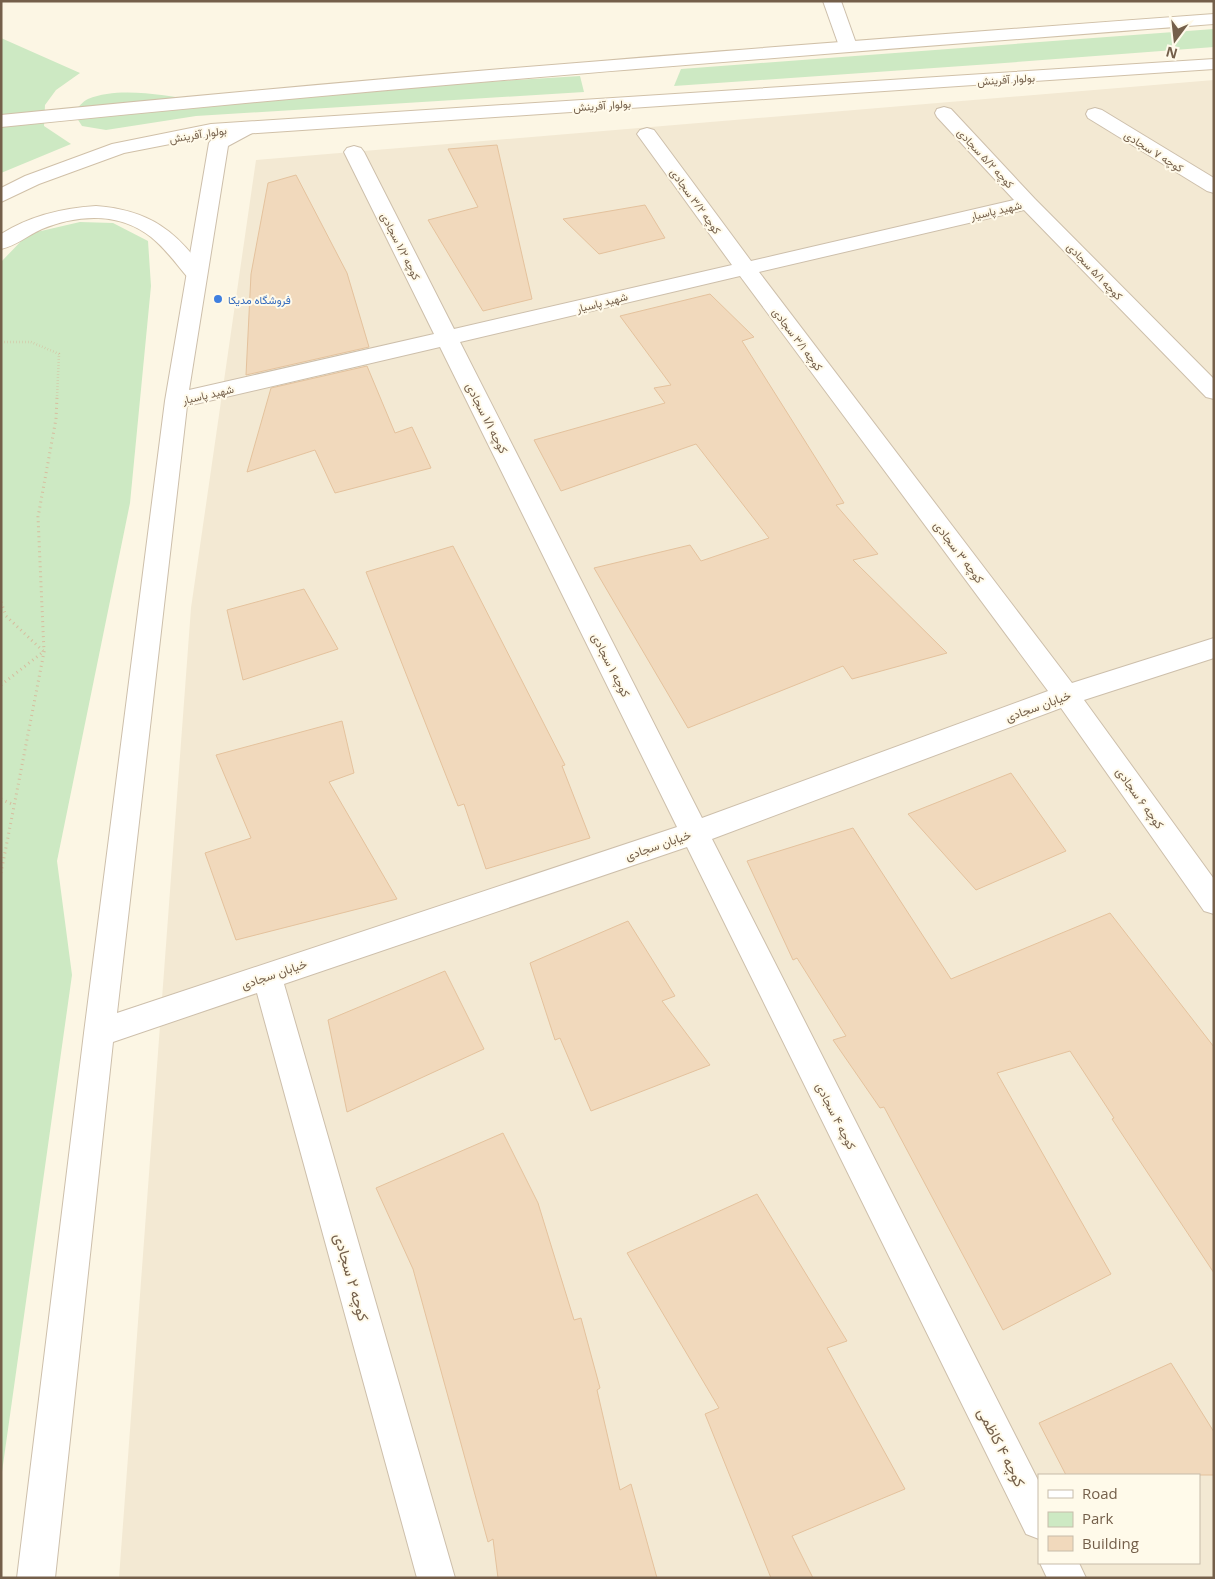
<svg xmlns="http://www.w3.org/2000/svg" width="1215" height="1579" viewBox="0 0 1215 1579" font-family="'Open Sans',Vazirmatn,sans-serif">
<rect width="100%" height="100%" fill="#fcf6e4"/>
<path fill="#f3e9d3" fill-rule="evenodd" d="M1214 80V1578H119L191 608 256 160ZM1039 1475H1199V1563H1039Z"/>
<g fill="#cde9c3">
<polygon points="1214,29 1214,47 991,64 674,86 681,69"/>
<polygon points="1,38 80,73 56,90 45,105 44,126 71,144 1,173"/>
<path d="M580 76 584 92 196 116 106 130 82 126 73 112C78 108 83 101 88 99 120 86 165 96 197 100Z"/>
<polygon points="80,222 113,223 148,241 151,286 130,503 57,861 72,975 1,1479 1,262 28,234"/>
</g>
<g fill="#f1d9bc" stroke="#e4c29d">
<polygon points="497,145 532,299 483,311 428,220 478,207 448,149"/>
<polygon points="296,175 347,273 369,347 246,375 251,274 268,183"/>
<polygon points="645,205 665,238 599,254 563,219"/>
<polygon points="710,294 754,337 742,341 844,503 836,505 878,554 853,560 947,653 852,679 843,666 688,728 594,568 690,545 701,561 769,538 696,444 561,491 534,440 665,403 654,388 671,385 620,316"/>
<polygon points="367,366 395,433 412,427 431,468 335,493 315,450 247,472 271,388"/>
<polygon points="453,546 565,765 562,766 590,838 486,869 464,804 458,806 366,572"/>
<polygon points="304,589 338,649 243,680 227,610"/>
<polygon points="342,721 354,773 329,782 397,899 236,940 205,853 251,838 216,755"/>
<polygon points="1011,773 1066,851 976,890 908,814"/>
<polygon points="853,828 951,979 1110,913 1214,1047 1214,1273 1112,1119 1114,1118 1070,1051 997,1073 1111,1274 1003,1330 884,1107 880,1108 833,1040 846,1036 797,958 793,960 747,861"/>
<polygon points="628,921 675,996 662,1001 710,1065 591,1111 560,1038 555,1040 530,963"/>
<polygon points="445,971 484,1049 347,1112 328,1020"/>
<polygon points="503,1133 538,1203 574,1320 581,1318 600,1388 597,1390 620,1490 631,1484 657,1578 498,1578 493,1539 488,1542 413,1269 376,1188"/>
<polygon points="757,1194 847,1341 827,1348 905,1489 792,1536 813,1578 771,1578 705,1414 719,1408 627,1253"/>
<polygon points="1171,1363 1214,1432 1214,1475 1066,1475 1039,1423"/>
</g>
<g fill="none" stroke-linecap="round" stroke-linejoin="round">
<defs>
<g id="minor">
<polygon points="823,1 841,1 857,46 854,50 848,51 842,50 839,46"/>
<path d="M944 107 951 109 1035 199 1214 379V399L1206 397 1024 210 759 272 1072 683 1214 638V658L1084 700 1214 879V914L1204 911 1061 708 712 839 1039 1482V1539L1026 1534 687 847 284 984 455 1578H417L257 993 113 1042 55 1578H17L84 1033 165 401 209 143 212 139C225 132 239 120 254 124L256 128 254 132 228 146 189 390 434 334 344 152 347 148 354 146 361 148 364 152 454 329 732 265 637 134 640 130 647 128 654 130 751 261 1014 200 937 117 935 113 937 109ZM740 276 1048 691 702 818 460 342ZM440 347 677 827 117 1013 187 406Z"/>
<polygon points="1095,108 1102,110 1214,178 1214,193 1207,191 1088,118 1086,114 1088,110"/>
<polygon points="1040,1563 1079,1563 1086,1578 1047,1578"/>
</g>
<g id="secondary">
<path d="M1214 14V24C809 55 405 85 1 127V115C405 74 809 44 1214 14Z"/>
<polygon points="1214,59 1214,69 211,136 124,153 39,184 1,202 1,188 25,176 112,144 211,124"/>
<path d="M96 206C149 210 178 231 207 275L204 280 197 281 190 280C177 265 166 249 151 237 120 212 78 214 42 229 28 235 16 246 1 249V234C30 216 62 208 96 206Z"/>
</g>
</defs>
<use href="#minor" stroke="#cdbfab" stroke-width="2"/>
<use href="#secondary" stroke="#d0c0a8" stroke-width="2"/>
<polyline stroke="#d6bd9f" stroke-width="2.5" stroke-dasharray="0.5 2.5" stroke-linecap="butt" points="1,342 31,342 59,354 57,398"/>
<g stroke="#d6bd9f" stroke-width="3" stroke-dasharray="1 4" stroke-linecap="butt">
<polyline points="1,602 6,616 43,651"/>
<polyline points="1,685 43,652"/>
<polyline points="1,799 14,805"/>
<polyline points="1,873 44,652 38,517 56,419 57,397"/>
</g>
<use href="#minor" fill="#fff" fill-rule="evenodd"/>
<use href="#secondary" fill="#fff" fill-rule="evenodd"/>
</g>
<circle fill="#3f7fe0" stroke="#fffaea" stroke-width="2" cx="218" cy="299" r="5"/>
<g text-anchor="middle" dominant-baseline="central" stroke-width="4" stroke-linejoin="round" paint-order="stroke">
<g font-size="11" fill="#745f4a" stroke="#fffaea">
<text transform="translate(1006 79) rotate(-4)">بولوار آفرینش</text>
<text transform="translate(602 105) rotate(-4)">بولوار آفرینش</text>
<text transform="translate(198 134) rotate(-9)">بولوار آفرینش</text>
<text transform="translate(1154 151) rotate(32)">کوچه ۷ سجادی</text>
<text transform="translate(986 158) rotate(47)">کوچه ۵/۲ سجادی</text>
<text transform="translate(696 201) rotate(54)">کوچه ۳/۲ سجادی</text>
<text transform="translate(996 210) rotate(-13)">شهید پاسیار</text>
<text transform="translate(401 246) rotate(63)">کوچه ۱/۲ سجادی</text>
<text transform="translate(1095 271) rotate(46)">کوچه ۵/۱ سجادی</text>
<text transform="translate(602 302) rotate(-14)">شهید پاسیار</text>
<text transform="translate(798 339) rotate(53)">کوچه ۳/۱ سجادی</text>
<text transform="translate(208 394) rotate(-13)">شهید پاسیار</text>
</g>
<g font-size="11" fill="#366cbe" stroke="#fffaea" text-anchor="start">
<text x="228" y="299">فروشگاه مدیکا</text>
</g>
<g font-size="12" fill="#745f4a" stroke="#fffaea">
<text transform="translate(487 418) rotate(63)">کوچه ۱/۱ سجادی</text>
<text transform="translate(959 552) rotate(53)">کوچه ۳ سجادی</text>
<text transform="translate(611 665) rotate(63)">کوچه ۱ سجادی</text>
<text transform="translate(1038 706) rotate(-20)">خیابان سجادی</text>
<text transform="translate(1140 798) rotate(54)">کوچه ۶ سجادی</text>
<text transform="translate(658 845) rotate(-19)">خیابان سجادی</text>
<text transform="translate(274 974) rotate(-19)">خیابان سجادی</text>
<text transform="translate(836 1116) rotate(63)">کوچه ۴ سجادی</text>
</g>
<g font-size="15" fill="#745f4a" stroke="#fffaea">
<text transform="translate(352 1277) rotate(74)">کوچه ۲ سجادی</text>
<text transform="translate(1002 1447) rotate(63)">کوچه ۴ کاظمی</text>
</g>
</g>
<rect width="1215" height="1579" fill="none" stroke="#745f4a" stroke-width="5"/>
<rect x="1038" y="1474" width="162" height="90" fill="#fffaea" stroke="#c7bcaa"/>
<rect x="1048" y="1490" width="25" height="8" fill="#ffffff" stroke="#c7bcaa"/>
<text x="1082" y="1499" font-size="15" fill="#745f4a">Road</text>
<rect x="1048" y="1512" width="25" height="15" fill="#cde9c3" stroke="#c7bcaa"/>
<text x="1082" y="1524" font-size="15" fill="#745f4a">Park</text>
<rect x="1048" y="1536" width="25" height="15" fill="#f1d9bc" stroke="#c7bcaa"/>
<text x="1082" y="1549" font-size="15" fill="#745f4a">Building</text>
<g transform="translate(1175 40) rotate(195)" stroke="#fffaea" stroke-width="4" paint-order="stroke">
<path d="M0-4L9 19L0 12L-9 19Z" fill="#745f4a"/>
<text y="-8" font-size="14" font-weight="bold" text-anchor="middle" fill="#745f4a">N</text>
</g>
</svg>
